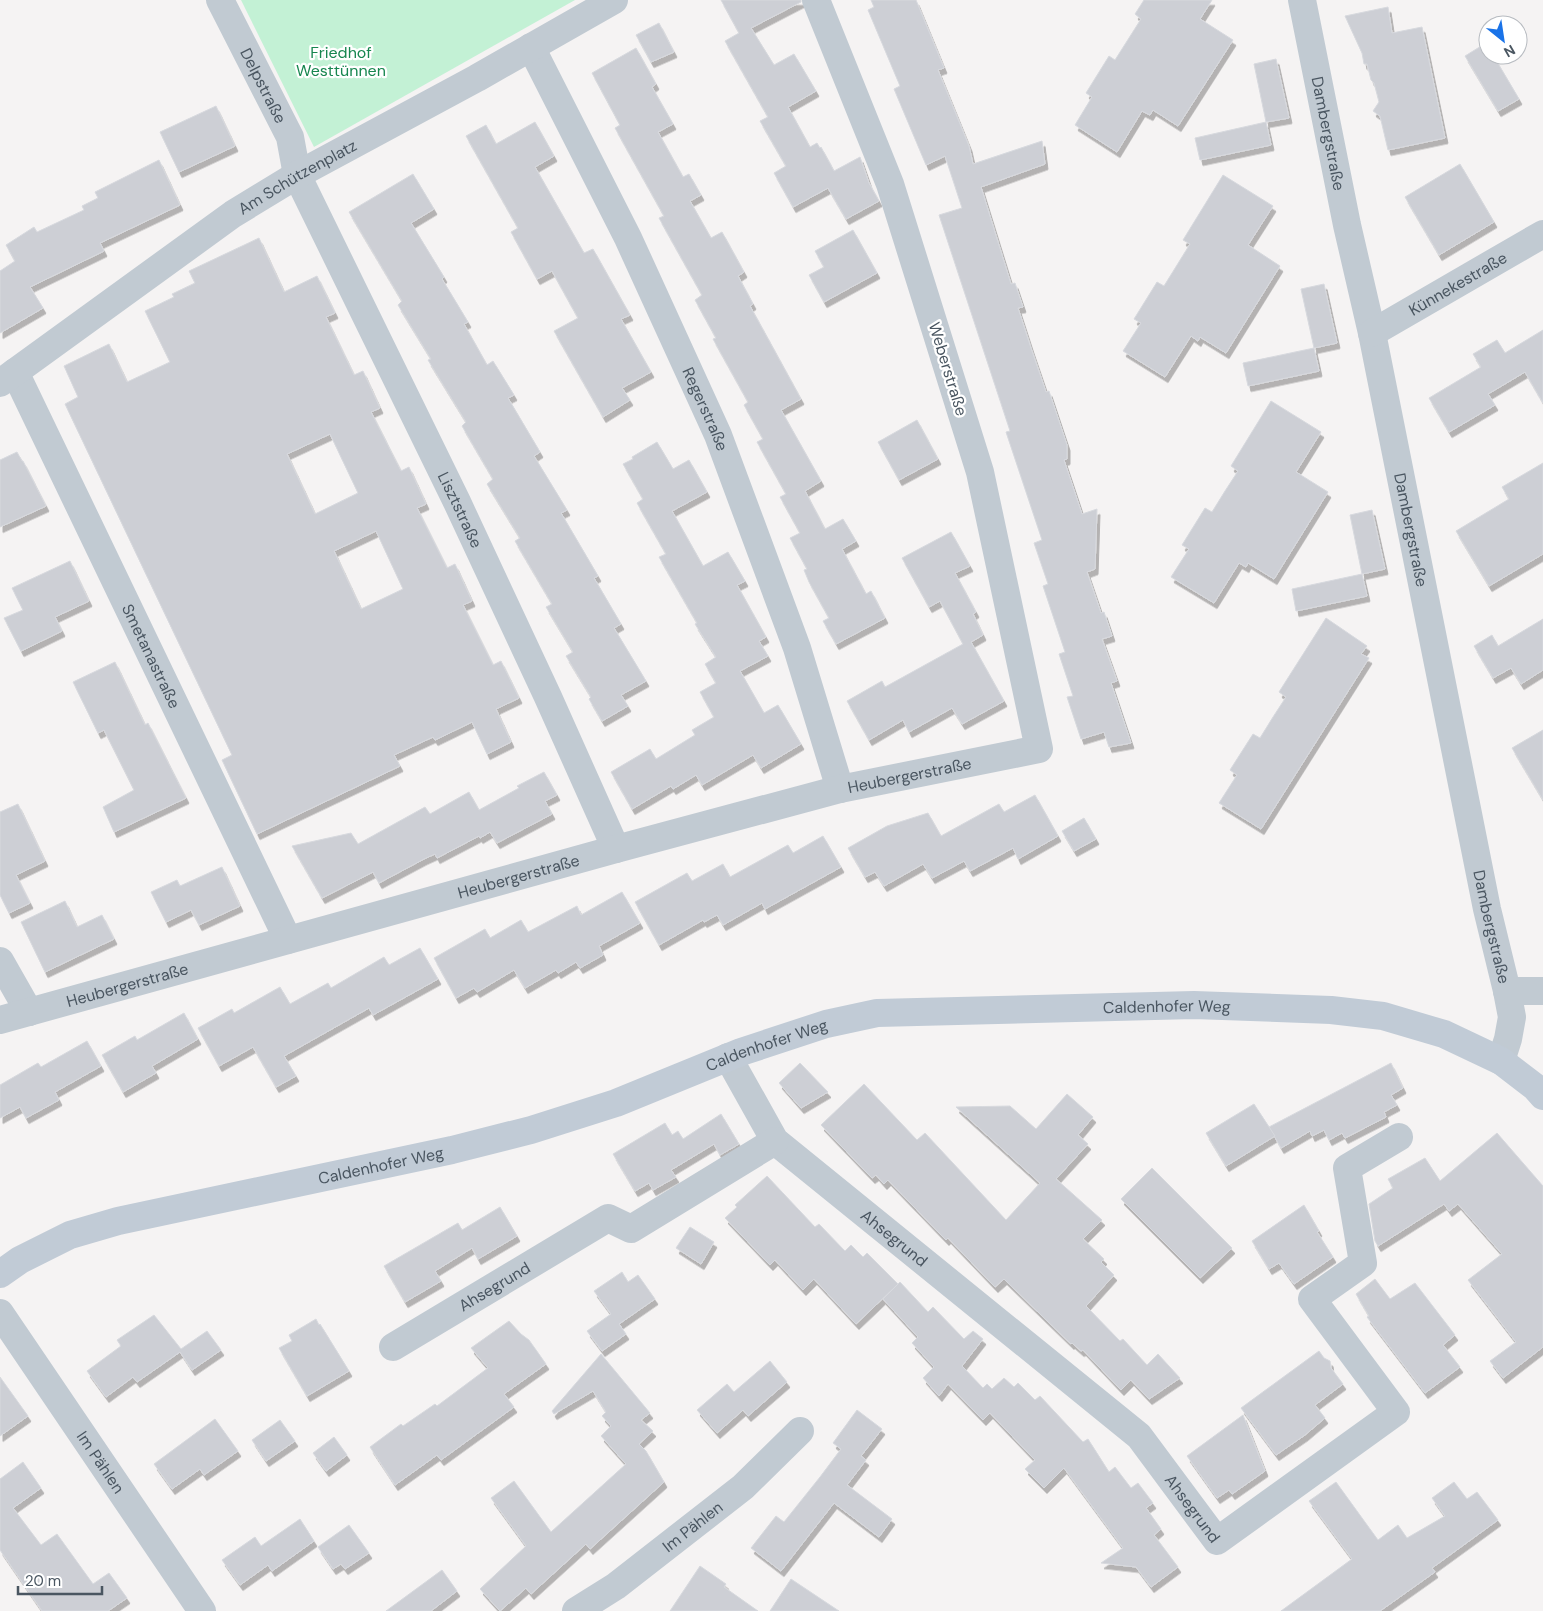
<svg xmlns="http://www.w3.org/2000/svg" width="1543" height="1611" viewBox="0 0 1543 1611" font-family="'DM Sans',sans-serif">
<defs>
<filter id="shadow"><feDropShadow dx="3" dy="5.5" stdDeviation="0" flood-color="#0004"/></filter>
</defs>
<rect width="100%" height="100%" fill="#f5f3f3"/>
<polygon fill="#c3f1d5" points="241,0 575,0 314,147"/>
<g fill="#cdcfd5" stroke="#d7d9de" fill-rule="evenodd" filter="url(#shadow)">
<polygon points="721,0 801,0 801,2 751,28 774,65 794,54 816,91 788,107 810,147 817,143 820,148 821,147 834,171 860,157 869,183 879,201 846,219 828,188 793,207 774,173 786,166 760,121 768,117 725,41 739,33"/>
<polygon points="871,0 916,0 944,68 938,70 969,146 973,164 1042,141 1045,164 981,187 1011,284 1015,283 1023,307 1018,308 1031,348 1046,392 1049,391 1067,445 1067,459 1064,460 1082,514 1097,509 1095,569 1087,572 1101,613 1104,612 1112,636 1102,639 1117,681 1111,683 1131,743 1109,747 1104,732 1081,739 1067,697 1073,696 1059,654 1065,652 1043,586 1048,584 1034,543 1042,540 1006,432 1010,431 939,215 962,208 945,156 926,165 894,89 900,86 868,10 874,7"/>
<polygon points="1144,0 1212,0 1200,19 1233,40 1178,126 1153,110 1150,115 1142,111 1117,152 1075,125 1092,97 1086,93 1109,56 1115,60 1141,19 1135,14"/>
<polygon points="1388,7 1392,33 1422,27 1445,138 1388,150 1380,116 1373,111 1379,102 1374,83 1371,80 1367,64 1364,64 1362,53 1345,16"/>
<polygon points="659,23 674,52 651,62 636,35"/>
<polygon points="1486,43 1488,46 1488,55 1493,55 1519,99 1498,111 1465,56"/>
<polygon points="636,48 656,84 652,87 673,124 658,132 683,177 689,174 701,195 690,201 711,238 722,232 744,272 738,276 753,304 750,306 801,399 781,410 821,481 805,491 825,529 843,519 856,541 842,549 866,594 871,591 885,618 836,644 823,621 829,618 809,582 804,570 807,569 790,538 800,533 780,497 786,494 757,442 763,439 744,405 748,402 713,339 716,338 695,300 702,295 659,218 664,216 615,128 620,125 592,73"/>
<polygon points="1276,59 1289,118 1266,122 1254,64"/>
<polygon points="216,106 235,146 179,172 160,132"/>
<polygon points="535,122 554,156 535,167 584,253 593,249 630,315 621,319 651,372 622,388 630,400 603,417 554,331 578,318 552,271 537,279 511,232 518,228 466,136 486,125 496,144"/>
<polygon points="1266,122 1271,145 1200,160 1195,138"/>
<polygon points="159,160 180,205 100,243 104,251 30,287 43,308 0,333 0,271 15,261 6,245 34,227 37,232 84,210 82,206 98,198 95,192"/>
<polygon points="1460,164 1494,222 1439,255 1405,197"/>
<polygon points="413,174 434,209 411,223 444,277 442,279 468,322 464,324 487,365 493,361 514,395 508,398 540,452 534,456 567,510 561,513 598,576 594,578 621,624 614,628 646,681 621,695 628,706 602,721 589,699 591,697 566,656 573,652 546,607 552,604 515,541 520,538 487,484 493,479 462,426 466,422 428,360 431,359 398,305 402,301 349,212"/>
<polygon points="1223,175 1273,206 1248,245 1280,266 1226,353 1200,337 1198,341 1191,336 1165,377 1123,351 1141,323 1134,319 1157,282 1164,286 1190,244 1183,240"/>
<polygon points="853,230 877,273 824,302 809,275 824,267 815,251"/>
<path d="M259 238 284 292 317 276 335 313 326 317 354 375 363 371 380 408 371 412 401 471 409 467 426 504 417 508 447 568 455 564 472 601 463 605 493 665 501 661 519 698 496 709 511 742 487 754 472 722 435 740 433 737 394 755 400 766 257 834 222 760 232 755 65 404 78 397 64 366 109 344 127 382 170 362 145 311 174 297 172 294 195 283 189 271ZM330 434 358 493 315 514 287 454ZM376 531 403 589 361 609 334 551Z"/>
<polygon points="1324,284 1337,343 1314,348 1301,289"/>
<polygon points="1543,330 1543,403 1525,372 1488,394 1495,405 1449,432 1429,398 1481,367 1473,354 1497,340 1505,353"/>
<polygon points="1314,348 1319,371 1248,386 1243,363"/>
<polygon points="1271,401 1321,432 1296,472 1328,492 1274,579 1248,563 1246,567 1239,563 1214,603 1171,577 1189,549 1182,545 1205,508 1212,512 1225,491 1238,471 1231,466"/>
<polygon points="917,420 938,459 899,480 878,442"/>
<polygon points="657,442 673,469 689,460 707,492 672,511 703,566 728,552 745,581 737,585 766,637 759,641 768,656 740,671 764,713 778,705 801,744 761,768 753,755 702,785 696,775 673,789 671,786 632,809 611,772 650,749 656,759 695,735 692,730 714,717 700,692 716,683 705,664 716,657 695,624 697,623 659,557 666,554 637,503 643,499 623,464 633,459 632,457"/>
<polygon points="17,452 22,461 23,461 46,506 0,527 0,460"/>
<polygon points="1543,463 1543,554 1489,586 1456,531 1509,499 1502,487"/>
<polygon points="1372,510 1385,569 1362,574 1350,515"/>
<polygon points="951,532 970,566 955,573 976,612 973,614 983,635 971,642 1004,701 962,724 952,708 909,732 903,720 869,740 847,701 882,681 885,687 963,644 940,601 929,607 902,558"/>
<polygon points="70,561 89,601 55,617 62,631 21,651 4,618 23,610 12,588"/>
<polygon points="1362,574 1367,596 1296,611 1292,589"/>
<polygon points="1326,618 1367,646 1361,654 1369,658 1261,829 1219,803 1237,775 1230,770 1253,734 1260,738 1273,717 1286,697 1279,692"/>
<polygon points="1543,619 1543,670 1521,684 1511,668 1493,678 1474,646 1492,635 1498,646"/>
<polygon points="115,662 145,725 148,723 186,798 114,832 103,807 134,790 104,730 98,733 73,682"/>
<polygon points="1543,730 1543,800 1512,748"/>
<polygon points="544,772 557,795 545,801 552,814 497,843 490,832 480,838 479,836 437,858 435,854 424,859 379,883 373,872 322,898 292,846 351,833 358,844 425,807 430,814 469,792 479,810 519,788 517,786"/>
<polygon points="1035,795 1058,836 1018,859 1013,848 970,871 964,861 932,878 923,864 884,886 875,872 865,877 848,848 887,826 928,813 941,836 999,804 1004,812"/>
<polygon points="18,804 45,861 16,875 30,903 9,913 0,895 0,812"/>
<polygon points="1084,818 1096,839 1074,851 1062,831"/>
<polygon points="823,836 841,867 765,909 762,903 723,925 717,915 704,922 703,920 659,945 635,902 687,873 692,881 723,864 730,877 788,845 793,853"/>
<polygon points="222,867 240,906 199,925 191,910 166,922 151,892 177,880 180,886"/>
<polygon points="622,892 640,923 599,946 603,955 580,968 576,962 558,973 556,970 525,988 514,970 477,992 474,988 456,998 434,958 485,929 490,938 521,920 528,932 577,906 581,915"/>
<polygon points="65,901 77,927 102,915 114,939 45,972 21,922"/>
<polygon points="420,948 438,979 373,1015 369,1008 284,1056 296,1076 276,1087 253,1047 219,1066 198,1028 232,1009 234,1013 280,987 290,1004 328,983 331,988 384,957 389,965"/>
<polygon points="184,1013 198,1039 152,1066 156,1073 123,1092 102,1055 135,1036 137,1040"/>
<polygon points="87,1041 101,1066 55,1092 59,1100 26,1118 20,1107 0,1118 0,1085 38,1063 41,1067"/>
<polygon points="800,1063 828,1092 801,1108 779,1083"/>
<polygon points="1391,1063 1403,1088 1391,1095 1397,1105 1384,1112 1386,1117 1345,1138 1342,1133 1329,1140 1324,1130 1312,1136 1310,1131 1281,1148 1269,1127"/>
<polygon points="864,1084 917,1140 925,1133 1006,1220 1040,1183 956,1107 1010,1106 1036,1129 1067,1094 1093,1117 1078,1135 1088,1144 1056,1179 1102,1220 1083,1239 1104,1259 1101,1262 1114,1275 1086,1306 1120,1341 1123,1339 1147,1365 1158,1354 1180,1378 1149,1399 1131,1380 1121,1390 1083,1350 1081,1351 1072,1343 1071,1344 1004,1279 995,1287 948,1238 946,1240 888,1180 884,1184 876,1175 872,1178 821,1125"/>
<polygon points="1254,1104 1275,1136 1226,1166 1206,1133"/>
<polygon points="721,1114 739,1144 720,1155 714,1144 671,1170 676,1177 653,1190 649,1183 635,1191 613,1154 665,1123 672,1135 678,1131 683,1139"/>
<polygon points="1497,1133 1543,1186 1543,1347 1503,1378 1490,1361 1516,1342 1468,1280 1502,1254 1458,1204 1449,1211 1444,1204 1378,1246 1375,1241 1369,1204 1393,1188 1388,1179 1425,1158 1440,1181"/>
<polygon points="1152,1168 1232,1248 1200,1278 1121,1199"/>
<polygon points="767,1176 815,1227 819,1224 845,1251 851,1245 863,1257 867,1253 898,1284 856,1324 814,1279 803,1290 775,1260 770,1265 725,1218 737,1207 735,1205"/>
<polygon points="1304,1205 1319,1231 1317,1232 1333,1257 1294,1284 1279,1263 1269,1269 1252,1241"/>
<polygon points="500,1207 517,1236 478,1259 472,1248 435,1271 441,1281 405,1302 384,1266 458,1223 462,1230"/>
<polygon points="690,1227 714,1242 701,1264 676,1248"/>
<polygon points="622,1272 628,1282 638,1275 655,1299 619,1324 626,1334 602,1351 587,1331 611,1314 594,1291"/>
<polygon points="1375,1279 1390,1299 1415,1283 1455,1335 1443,1345 1460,1367 1425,1393 1367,1317 1369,1316 1356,1294"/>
<polygon points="900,1282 928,1312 933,1307 964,1339 973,1331 983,1339 962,1366 983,1388 987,1384 992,1389 1004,1378 1014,1387 1018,1383 1035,1400 1040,1396 1083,1442 1088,1439 1109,1472 1115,1467 1131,1488 1138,1483 1153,1503 1146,1508 1161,1529 1154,1535 1178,1567 1151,1587 1136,1567 1101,1563 1123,1548 1064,1468 1044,1488 1025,1469 1035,1460 990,1413 983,1420 948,1384 939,1396 923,1378 934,1367 912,1343 918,1337 883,1299"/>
<polygon points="154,1315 181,1349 207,1331 221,1350 192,1370 180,1352 137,1382 133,1377 106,1397 87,1371 121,1346 117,1340"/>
<polygon points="316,1319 319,1325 320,1324 349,1371 307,1396 279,1348 292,1341 289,1335"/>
<polygon points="509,1321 521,1334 529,1340 546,1364 504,1394 514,1407 441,1460 437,1455 395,1485 370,1447 401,1424 403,1426 435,1404 437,1406 488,1368 471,1348"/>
<polygon points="1319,1351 1324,1358 1330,1361 1331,1368 1343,1384 1315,1405 1325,1418 1305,1435 1276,1455 1241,1408"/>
<polygon points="601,1354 650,1413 641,1420 653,1431 639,1444 646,1451 664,1482 590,1549 586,1544 531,1594 526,1588 500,1611 480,1589 526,1546 491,1498 514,1481 551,1532 626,1464 601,1436 611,1426 602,1416 606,1412 593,1391 554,1414 552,1411"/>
<polygon points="770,1361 787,1382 748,1416 743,1410 717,1433 697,1410 727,1384 734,1392"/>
<polygon points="0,1377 28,1416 0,1436"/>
<polygon points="857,1410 882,1429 861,1456 866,1460 847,1485 892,1519 879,1537 834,1503 781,1571 751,1548 776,1516 784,1522 820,1477 841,1449 833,1443"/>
<polygon points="1243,1415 1265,1471 1232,1494 1229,1490 1217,1498 1187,1456"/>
<polygon points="215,1419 238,1451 204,1475 200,1469 172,1489 154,1464"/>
<polygon points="280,1420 295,1441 266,1461 252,1440"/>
<polygon points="334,1437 347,1455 326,1471 313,1453"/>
<polygon points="23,1462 41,1488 13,1508 41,1545 57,1534 93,1584 109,1573 127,1598 108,1611 42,1611 0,1550 0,1479"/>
<polygon points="1336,1482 1378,1540 1398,1525 1407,1538 1445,1516 1432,1498 1454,1482 1467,1499 1477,1492 1498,1520 1432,1568 1435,1572 1380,1611 1281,1611 1352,1559 1309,1501"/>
<polygon points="300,1519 314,1541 272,1571 268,1565 240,1585 222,1560 255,1537 261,1546"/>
<polygon points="349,1525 369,1553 345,1569 341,1564 333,1569 318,1547"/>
<polygon points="700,1566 726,1584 724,1587 758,1611 670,1611"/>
<polygon points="442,1570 457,1591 431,1611 386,1611"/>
<polygon points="791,1579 839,1611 770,1611"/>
</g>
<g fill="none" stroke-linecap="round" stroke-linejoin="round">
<g stroke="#c1cad2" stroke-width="28">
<path id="s1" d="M220 0 290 137 297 175 457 502 548 697 616 849"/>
<path id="s2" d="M1302 0 1347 225 1372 333 1487 909 1507 991 1512 1017 1508 1039 1501 1061"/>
<path id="s3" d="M531 47 628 238 718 435 797 648 840 789"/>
<path id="s4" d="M1372 333 1543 234"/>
<path id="s5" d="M15 372 288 940"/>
<path id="s6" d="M0 383 233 214 297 175 477 78 614 0"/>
<polyline points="0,961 29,1012"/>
<polyline points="1507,991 1543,991"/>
<path id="s7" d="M0 1020 616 849 840 789 1039 749 980 472 890 184 816 0"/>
<path id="s8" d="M728 1057 775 1141 1139 1436 1217 1541 1396 1412 1312 1299 1363 1263 1347 1168 1399 1137"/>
<path id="s9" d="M0 1313 202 1611"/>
<path id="s10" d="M393 1347 608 1218 631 1229 775 1141"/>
<path id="s11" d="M576 1611 616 1586 743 1487 800 1431"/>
</g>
<path stroke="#c1cbd6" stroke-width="28" id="s12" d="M0 1274 20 1260 70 1235 118 1221 452 1150 531 1130 616 1103 741 1052 826 1024 877 1013 1194 1005 1331 1010 1383 1016 1444 1034 1501 1061 1535 1087 1543 1096"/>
</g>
<g text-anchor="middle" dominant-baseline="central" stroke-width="4.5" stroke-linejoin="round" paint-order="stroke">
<g font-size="16" fill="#17864f" stroke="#fff">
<text x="341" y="52">Friedhof<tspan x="341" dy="18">Westtünnen</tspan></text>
</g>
<g font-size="16" fill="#4a5661" stroke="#fff">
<text stroke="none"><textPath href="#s1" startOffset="96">Delpstraße</textPath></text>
<text stroke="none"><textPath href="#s2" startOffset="136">Dambergstraße</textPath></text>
<text stroke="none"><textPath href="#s6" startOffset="362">Am Schützenplatz</textPath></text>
<text stroke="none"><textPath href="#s4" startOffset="99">Künnekestraße</textPath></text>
<text transform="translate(948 369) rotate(73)">Weberstraße</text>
<text stroke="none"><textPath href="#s3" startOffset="402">Regerstraße</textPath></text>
<text stroke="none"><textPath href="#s1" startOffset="565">Lisztstraße</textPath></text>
<text stroke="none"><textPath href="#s2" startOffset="541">Dambergstraße</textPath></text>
<text stroke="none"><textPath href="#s5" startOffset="315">Smetanastraße</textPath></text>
<text stroke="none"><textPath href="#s7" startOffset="942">Heubergerstraße</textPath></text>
<text stroke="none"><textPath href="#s7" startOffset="538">Heubergerstraße</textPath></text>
<text stroke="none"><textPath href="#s2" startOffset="946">Dambergstraße</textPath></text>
<text stroke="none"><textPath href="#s7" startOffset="132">Heubergerstraße</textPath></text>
<text stroke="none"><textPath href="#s12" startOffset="1209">Caldenhofer Weg</textPath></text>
<text stroke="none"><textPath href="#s12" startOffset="804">Caldenhofer Weg</textPath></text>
<text stroke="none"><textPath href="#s12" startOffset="399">Caldenhofer Weg</textPath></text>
<text stroke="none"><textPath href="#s8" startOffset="250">Ahsegrund</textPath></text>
<text stroke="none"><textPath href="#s10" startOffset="118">Ahsegrund</textPath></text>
<text stroke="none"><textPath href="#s9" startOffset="180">Im Pählen</textPath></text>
<text stroke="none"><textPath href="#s8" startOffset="655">Ahsegrund</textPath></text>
<text stroke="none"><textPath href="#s11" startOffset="144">Im Pählen</textPath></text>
</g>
</g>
<g transform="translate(1503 40) rotate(150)"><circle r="24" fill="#ffffff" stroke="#b7bbc0"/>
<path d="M0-4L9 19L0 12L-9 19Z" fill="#1a73e8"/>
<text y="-8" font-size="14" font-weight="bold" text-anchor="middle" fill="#4a5661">N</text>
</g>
<path d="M18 1586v8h84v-8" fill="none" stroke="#4a5661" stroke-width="2.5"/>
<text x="25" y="1586" font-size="15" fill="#4a5661" stroke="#ffffff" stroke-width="4" paint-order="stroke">20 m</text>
</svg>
